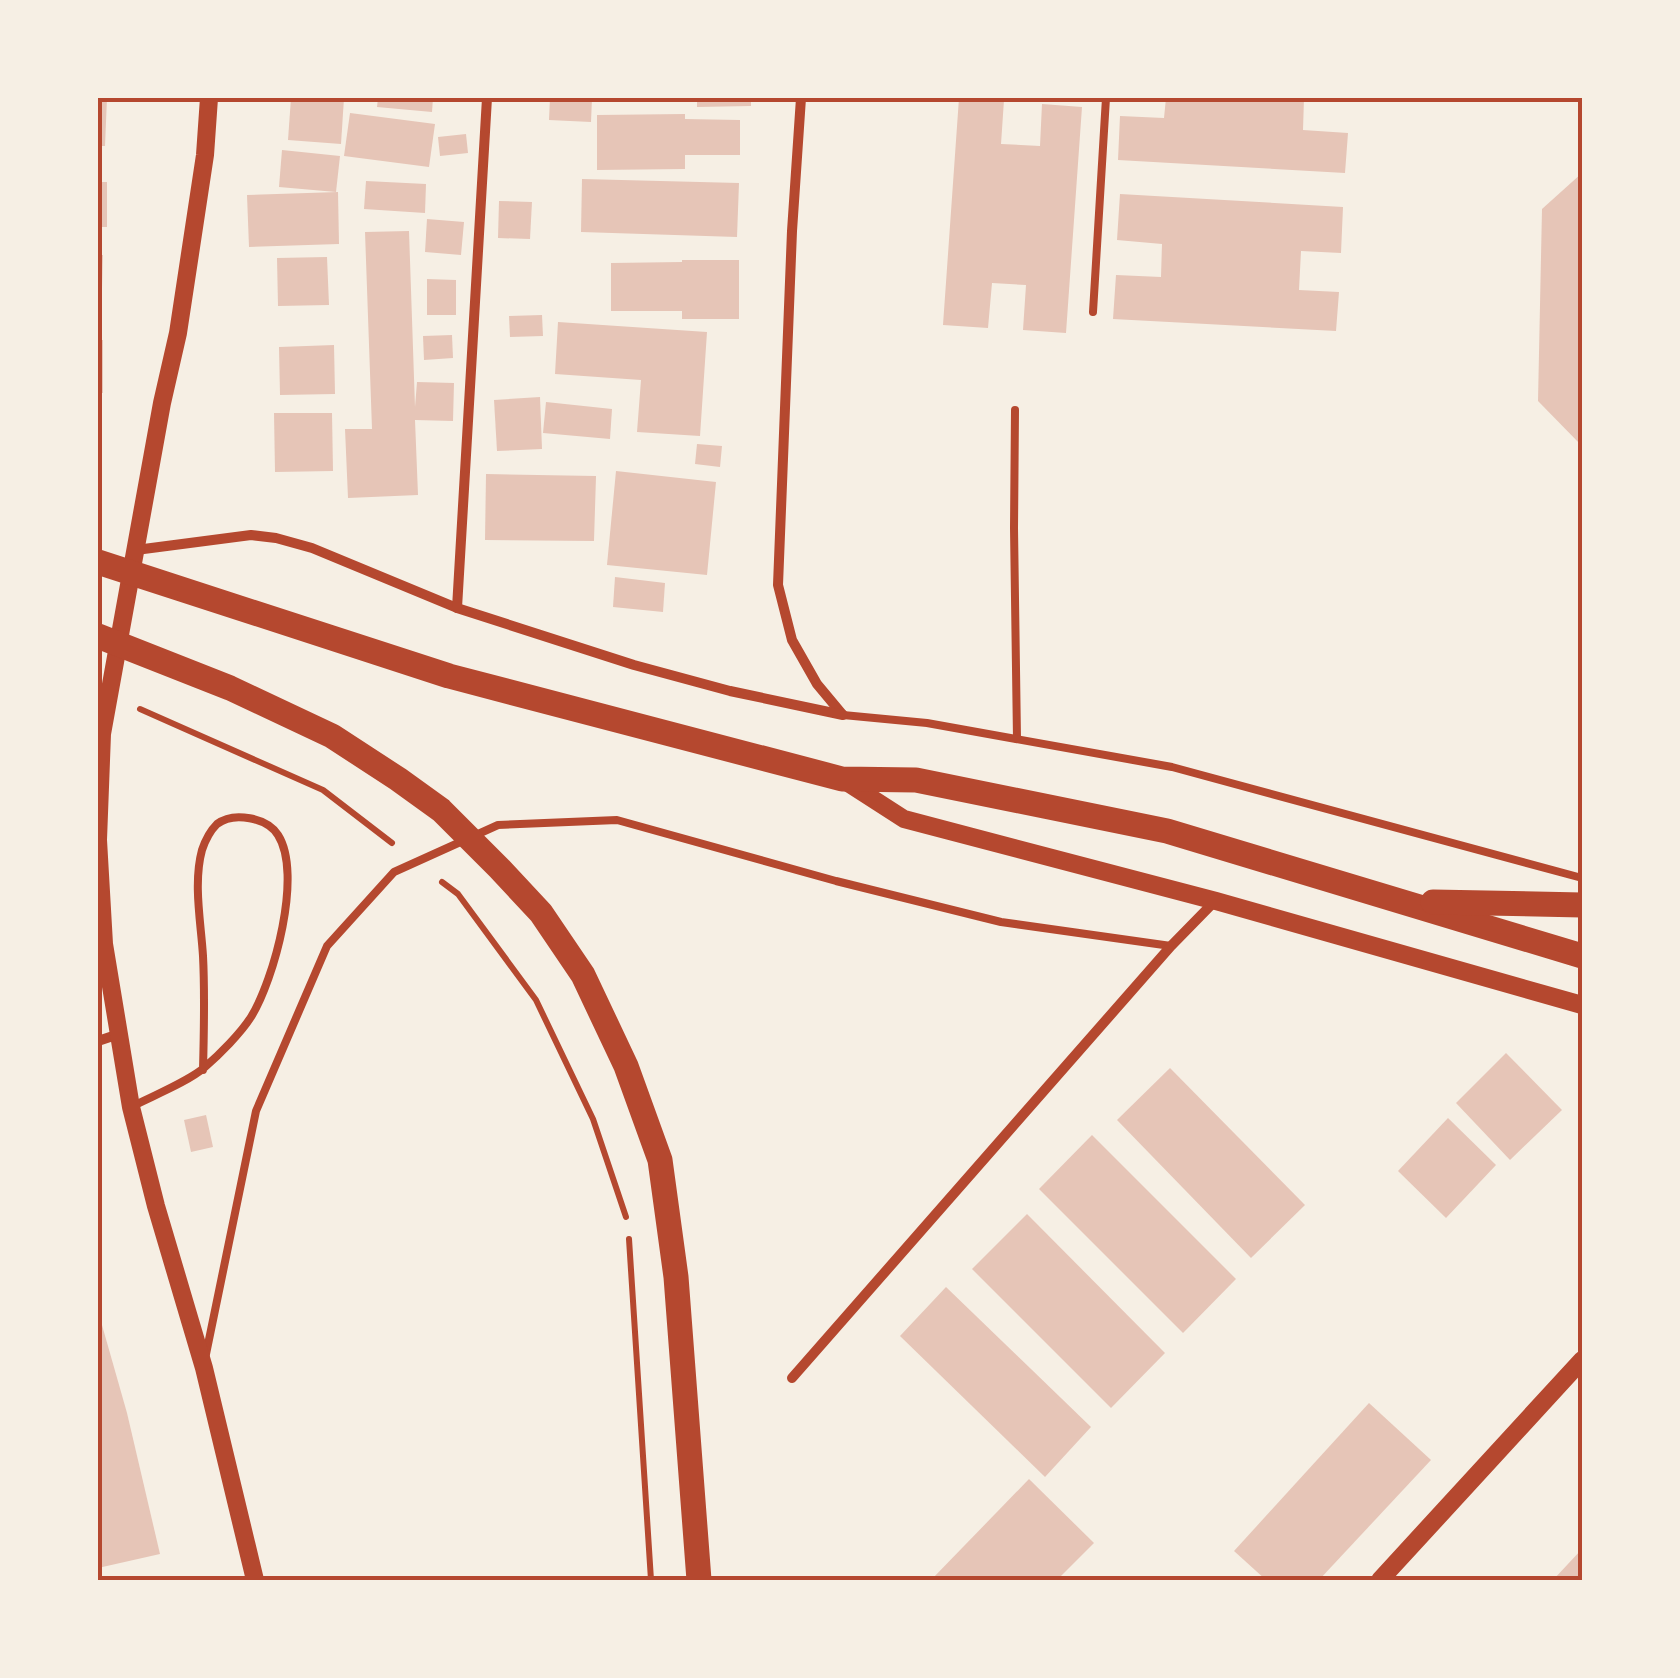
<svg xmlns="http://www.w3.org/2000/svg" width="1680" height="1678" viewBox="0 0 1680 1678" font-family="Karla,sans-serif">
<rect width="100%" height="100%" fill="#f6efe4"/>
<g fill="#e6c5b7">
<polygon points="98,98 107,98 105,146 98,146"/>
<polygon points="291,98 344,98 341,144 288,140"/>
<polygon points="378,98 433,98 432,112 377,107"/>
<polygon points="550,98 592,98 591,122 549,120"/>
<polygon points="697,98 751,98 751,106 697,107"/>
<polygon points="959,98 1004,100 1001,144 1040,146 1042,104 1082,107 1066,333 1023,330 1026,285 992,283 988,328 943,325"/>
<polygon points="1166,98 1304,98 1303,130 1348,133 1345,173 1118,160 1120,116 1164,118"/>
<polygon points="350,113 435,124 429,167 344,156"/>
<polygon points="685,114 685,119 740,120 740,155 685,155 685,169 597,170 597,115"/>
<polygon points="466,134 468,153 440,156 438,137"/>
<polygon points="282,150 340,156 336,192 279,187"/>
<polygon points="1582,173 1582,446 1538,401 1542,209"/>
<polygon points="582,179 739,183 737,237 581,232"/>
<polygon points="366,181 426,184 425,213 364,209"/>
<rect x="98" y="182" width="9" height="45"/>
<polygon points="338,192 339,244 249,247 247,195"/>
<polygon points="1120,194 1343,207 1341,253 1301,251 1299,290 1339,292 1336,331 1113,319 1116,275 1161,277 1162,244 1117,240"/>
<polygon points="499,201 532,202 530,239 498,238"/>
<polygon points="427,219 464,222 461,255 425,252"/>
<polygon points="409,231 415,407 417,382 454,383 453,421 415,420 418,495 348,498 345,429 372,429 365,232"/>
<polygon points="98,255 103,255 102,289 98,288"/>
<polygon points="327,257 329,305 278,306 277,258"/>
<polygon points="682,260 739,260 739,319 682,319 682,311 611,311 611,263 682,262"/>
<polygon points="427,279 456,280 456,315 427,315"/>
<polygon points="542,315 543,336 510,337 509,316"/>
<polygon points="558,322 707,332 700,436 637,432 641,380 555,374"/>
<polygon points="452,335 453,358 424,360 423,336"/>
<rect x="98" y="340" width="5" height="53"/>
<polygon points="334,345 335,394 280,395 279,347"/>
<polygon points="540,397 542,449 497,451 494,400"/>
<polygon points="546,402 612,409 610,439 543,433"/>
<polygon points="274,413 332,413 333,471 275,472"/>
<polygon points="697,444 722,446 720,467 695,464"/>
<polygon points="616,471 716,482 707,575 607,565"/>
<polygon points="486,474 596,476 594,541 485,540"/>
<polygon points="615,577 665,583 663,612 613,607"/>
<polygon points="1506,1053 1562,1110 1510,1160 1456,1103"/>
<polygon points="1170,1068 1305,1205 1251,1258 1117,1120"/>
<polygon points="206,1115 213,1147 191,1152 184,1120"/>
<polygon points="1448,1118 1496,1165 1446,1218 1398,1171"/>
<polygon points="1092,1135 1236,1279 1183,1333 1039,1189"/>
<polygon points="1027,1214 1165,1353 1111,1408 972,1269"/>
<polygon points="946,1287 1091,1427 1045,1477 900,1336"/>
<polygon points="98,1311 127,1413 160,1554 98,1568"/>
<polygon points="1369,1403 1431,1460 1319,1580 1266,1580 1234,1551"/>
<polygon points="1029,1479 1094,1543 1057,1580 931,1580"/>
<polygon points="1582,1549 1582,1580 1553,1580"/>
</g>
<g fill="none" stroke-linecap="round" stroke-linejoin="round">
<g stroke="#b5482f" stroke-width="6">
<polyline points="140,709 323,790 392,843"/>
<polyline points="442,882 458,894 536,1000 593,1119 626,1217"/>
<polyline points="629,1239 651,1580"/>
</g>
<g stroke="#b5482f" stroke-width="8">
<polyline points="1093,312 1106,98"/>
<polyline points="1015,410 1014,528 1017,739"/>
<polyline points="843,715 927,723 1172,767 1582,878"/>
<path d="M131 1107C152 1096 188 1082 205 1067 219 1055 241 1033 251 1017 274 980 303 874 278 835 267 818 234 811 217 824 210 831 205 841 202 850 193 883 201 923 203 956 205 994 204 1032 203 1070"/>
<polyline points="205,1359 256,1111 327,946 394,872 498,825 617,820 836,881 1001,922 1171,946"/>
</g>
<g stroke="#b5482f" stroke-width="10">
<polyline points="801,98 792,231 778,585 792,640 817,684 842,714"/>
<polyline points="136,550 251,535 276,538 312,548 457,608 634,665 730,691 843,715"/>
<polyline points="457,608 487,98"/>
<polyline points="98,1041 119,1034"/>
<polyline points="792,1378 1171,946 1215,901"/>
</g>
<g stroke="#b5482f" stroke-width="18">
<polyline points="209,98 205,155 178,333 162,403 102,734 98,840 104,944 131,1107 156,1206 204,1368 255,1580"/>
<polyline points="845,781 904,819 1216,901 1582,1005"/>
<polyline points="1380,1580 1582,1360"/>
</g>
<g stroke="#b5482f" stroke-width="25">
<polyline points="98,562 449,676 842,779 916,780 1167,831 1582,956"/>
<polyline points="98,636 230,688 332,736 398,779 441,810 500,869 541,913 583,975 626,1066 660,1160 676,1277 699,1580"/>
<polyline points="1433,902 1582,905"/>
</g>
</g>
<rect width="1680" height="1678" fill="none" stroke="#f6efe4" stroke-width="200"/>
<rect x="100" y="100" width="1480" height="1478" fill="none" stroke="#b5482f" stroke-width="4"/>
</svg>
